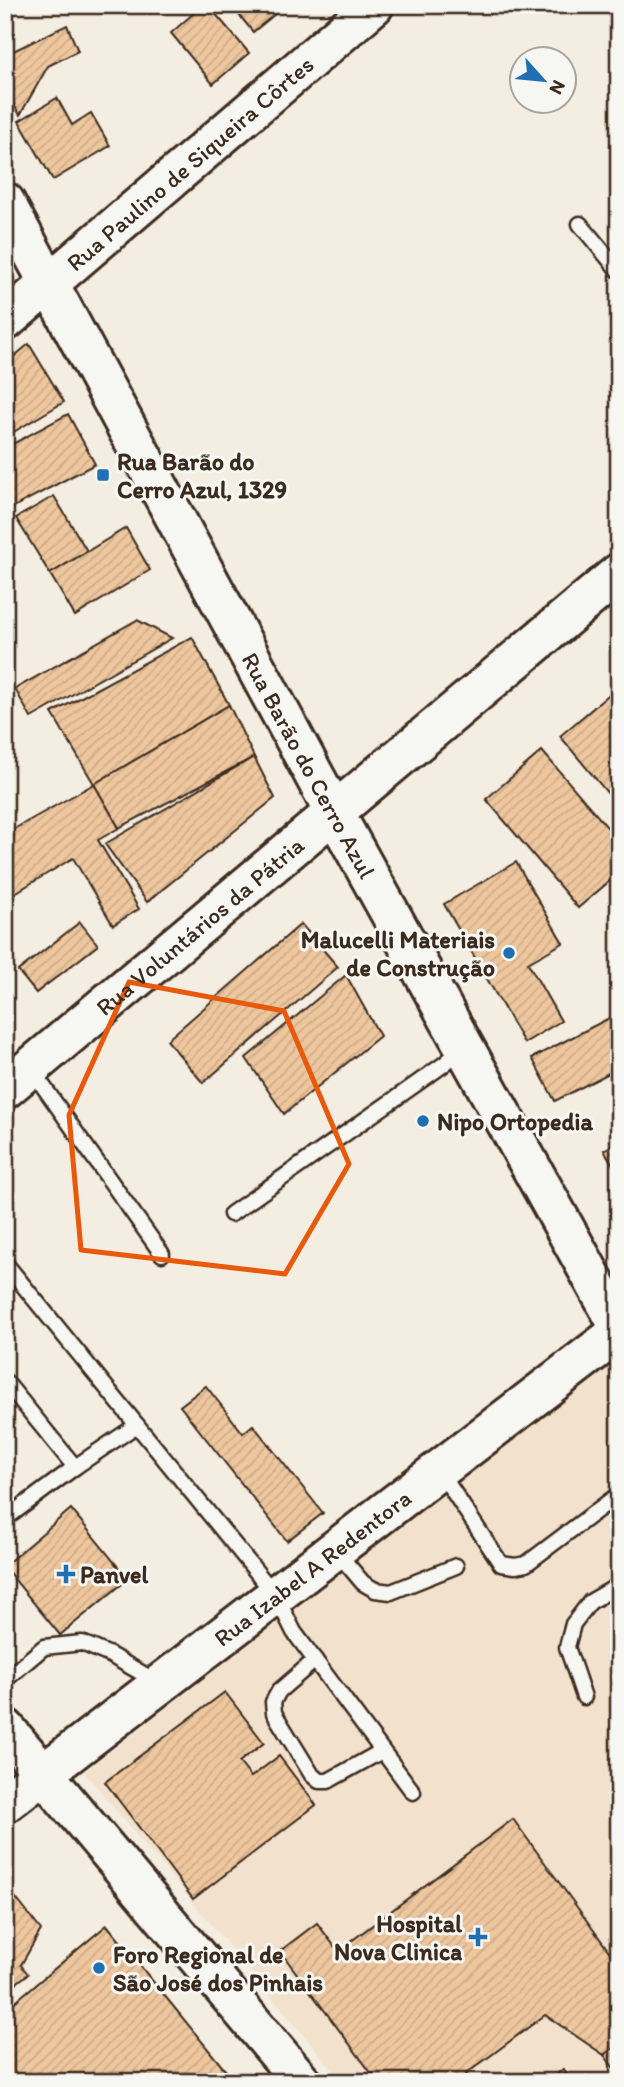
<svg xmlns="http://www.w3.org/2000/svg" width="624" height="2087" viewBox="0 0 624 2087" font-family="Itim,sans-serif">
<defs>
<pattern id="building-hatch" width="6" height="6" patternUnits="userSpaceOnUse" patternTransform="scale(1.75)"><rect width="6" height="6" fill="#eec79e"/><path d="M-1 1l2-2M0 6l6-6M5 7l2-2" fill="none" stroke="#cdab88"/></pattern>
</defs>
<rect width="100%" height="100%" fill="#f4ede1"/>
<filter id="ink" filterUnits="userSpaceOnUse"><feTurbulence type="fractalNoise" baseFrequency=".0143" numOctaves="2"/><feDisplacementMap in="SourceGraphic" scale="14" xChannelSelector="R" yChannelSelector="G"/><feConvolveMatrix kernelMatrix="1 2 1 2 8 2 1 2 1" color-interpolation-filters="sRGB"/></filter>
<g filter="url(#ink)">
<polygon fill="#f2e2cd" points="619,1356 619,2082 343,2082 84,1772"/>
<g fill="url(#building-hatch)" stroke="#3b2a1e" stroke-width="2">
<polygon points="203,5 208,5 249,53 213,84 171,33"/>
<polygon points="231,5 286,5 253,32"/>
<polygon points="67,25 78,51 48,66 20,115 5,90 5,55"/>
<polygon points="57,98 72,125 91,113 110,146 53,180 19,121"/>
<polygon points="29,344 64,402 5,437 5,364"/>
<polygon points="68,414 95,464 10,509 5,500 5,448"/>
<polygon points="54,496 87,551 50,574 16,518"/>
<polygon points="126,528 150,570 75,616 50,574"/>
<polygon points="137,620 172,638 31,718 15,689"/>
<polygon points="192,637 229,705 94,784 52,713"/>
<polygon points="619,686 619,807 560,736"/>
<polygon points="229,705 254,757 119,828 94,784"/>
<polygon points="542,751 619,841 619,873 578,908 486,799"/>
<polygon points="254,757 275,798 147,902 105,844"/>
<polygon points="94,784 119,828 98,840 139,909 113,925 73,858 5,899 5,834"/>
<polygon points="516,862 563,943 528,963 561,1021 524,1043 444,904"/>
<polygon points="80,922 98,945 36,993 18,971"/>
<polygon points="301,924 338,967 203,1083 167,1040"/>
<polygon points="346,975 380,1036 284,1114 246,1058"/>
<polygon points="619,1013 619,1054 609,1059 615,1070 555,1101 532,1058"/>
<polygon points="619,1141 619,1175 604,1150"/>
<polygon points="206,1386 243,1433 253,1425 323,1513 287,1541 180,1406"/>
<polygon points="71,1509 128,1579 60,1635 5,1568 5,1565"/>
<polygon points="225,1692 264,1743 239,1762 251,1777 279,1756 316,1805 193,1899 105,1782"/>
<polygon points="513,1819 619,1965 619,2044 604,2055 545,2015 466,2074 471,2082 378,2082 280,1951 317,1923 338,1951"/>
<polygon points="8,1888 41,1930 21,1965 28,1974 6,1991 5,1891"/>
<polygon points="107,1925 234,2081 233,2082 5,2082 5,2010"/>
<polygon points="619,2044 619,2075 604,2055"/>
<polygon points="563,2069 572,2082 547,2082"/>
</g>
<g fill="none" stroke-linecap="round" stroke-linejoin="round">
<defs>
<g id="lane">
<polyline points="580,224 619,271"/>
<polyline points="31,1069 162,1254"/>
<polyline points="231,1214 443,1065 463,1048"/>
<polyline points="5,1263 276,1596 294,1632 413,1792"/>
<polyline points="5,1381 75,1467 137,1425"/>
<polyline points="439,1470 501,1564 515,1566 526,1564 619,1494"/>
<polyline points="5,1519 75,1467"/>
<polyline points="336,1551 363,1583 375,1590 391,1592 456,1566"/>
<polyline points="315,1660 279,1691 273,1702 274,1713 312,1775 319,1781 328,1781 382,1751"/>
<polyline points="5,1680 44,1647 82,1643 110,1655 159,1683"/>
<polyline points="584,1697 567,1647 573,1624 590,1602 619,1585"/>
</g>
<g id="secondary">
<path id="s1" d="M5 202 334 812 619 1326"/>
<path id="s2" d="M5 321 374 5"/>
<path id="s3" d="M5 1089 619 573"/>
<polyline points="5,1728 302,2082"/>
<path id="s4" d="M5 1803 619 1332"/>
</g>
</defs>
<use href="#lane" stroke="#3b2a1e" stroke-width="19"/>
<use href="#secondary" stroke="#3b2a1e" stroke-width="44"/>
<use href="#lane" stroke="#f6f6f2" stroke-width="14"/>
<use href="#secondary" stroke="#f6f6f2" stroke-width="38"/>
</g>
</g>
<path fill="none" stroke="#e8590c" stroke-width="5" stroke-linejoin="round" d="M129 982 284 1011 349 1164 285 1274 81 1250 69 1115Z"/>
<g fill="#1f6fb2" stroke="#f6f6f2" stroke-width="2.5">
<rect x="96" y="468" width="14" height="14" rx="3.5"/>
<circle cx="509" cy="953" r="7"/>
<circle cx="423" cy="1121" r="7"/>
<path d="M62.5 1563.5h7v7h7v7h-7v7h-7v-7h-7v-7h7z"/>
<path d="M474.5 1926.5h7v7h7v7h-7v7h-7v-7h-7v-7h7z"/>
<circle cx="99" cy="1968" r="7"/>
</g>
<g text-anchor="middle" dominant-baseline="central" stroke-width="6" stroke-linejoin="round" paint-order="stroke">
<g font-size="24" fill="#3b2a1e" stroke="#f6f6f2">
<text stroke="none"><textPath href="#s2" startOffset="243">Rua Paulino de Siqueira Côrtes</textPath></text>
<text stroke="none"><textPath href="#s1" startOffset="640">Rua Barão do Cerro Azul</textPath></text>
<text stroke="none"><textPath href="#s3" startOffset="254">Rua Voluntários da Pátria</textPath></text>
<text stroke="none"><textPath href="#s4" startOffset="387">Rua Izabel A Redentora</textPath></text>
</g>
<g font-size="24" font-weight="bold" fill="#3b2a1e" stroke="#f6f6f2" text-anchor="start">
<text x="117" y="461">Rua Barão do<tspan x="117" dy="28">Cerro Azul, 1329</tspan></text>
<text x="495" y="939" text-anchor="end">Malucelli Materiais<tspan x="495" dy="28">de Construção</tspan></text>
<text x="437" y="1121">Nipo Ortopedia</text>
<text x="80" y="1574">Panvel</text>
<text x="462" y="1923" text-anchor="end">Hospital<tspan x="462" dy="28">Nova Clinica</tspan></text>
<text x="113" y="1954">Foro Regional de<tspan x="113" dy="28">São José dos Pinhais</tspan></text>
</g>
</g>
<rect width="624" height="2087" fill="none" stroke="#f6f6f2" stroke-width="28"/>
<rect x="14" y="14" width="596" height="2059" fill="none" stroke="#3b2a1e" stroke-width="2.5" filter="url(#ink)"/>
<g transform="translate(543 80) rotate(117)"><circle r="33" fill="#f6f6f2" stroke="#aba49d" stroke-width="2"/>
<path d="M0-5L12 26L0 18L-12 26Z" fill="#1f6fb2"/>
<text y="-10" font-size="19" font-weight="bold" text-anchor="middle" fill="#3b2a1e">N</text>
</g>
</svg>
